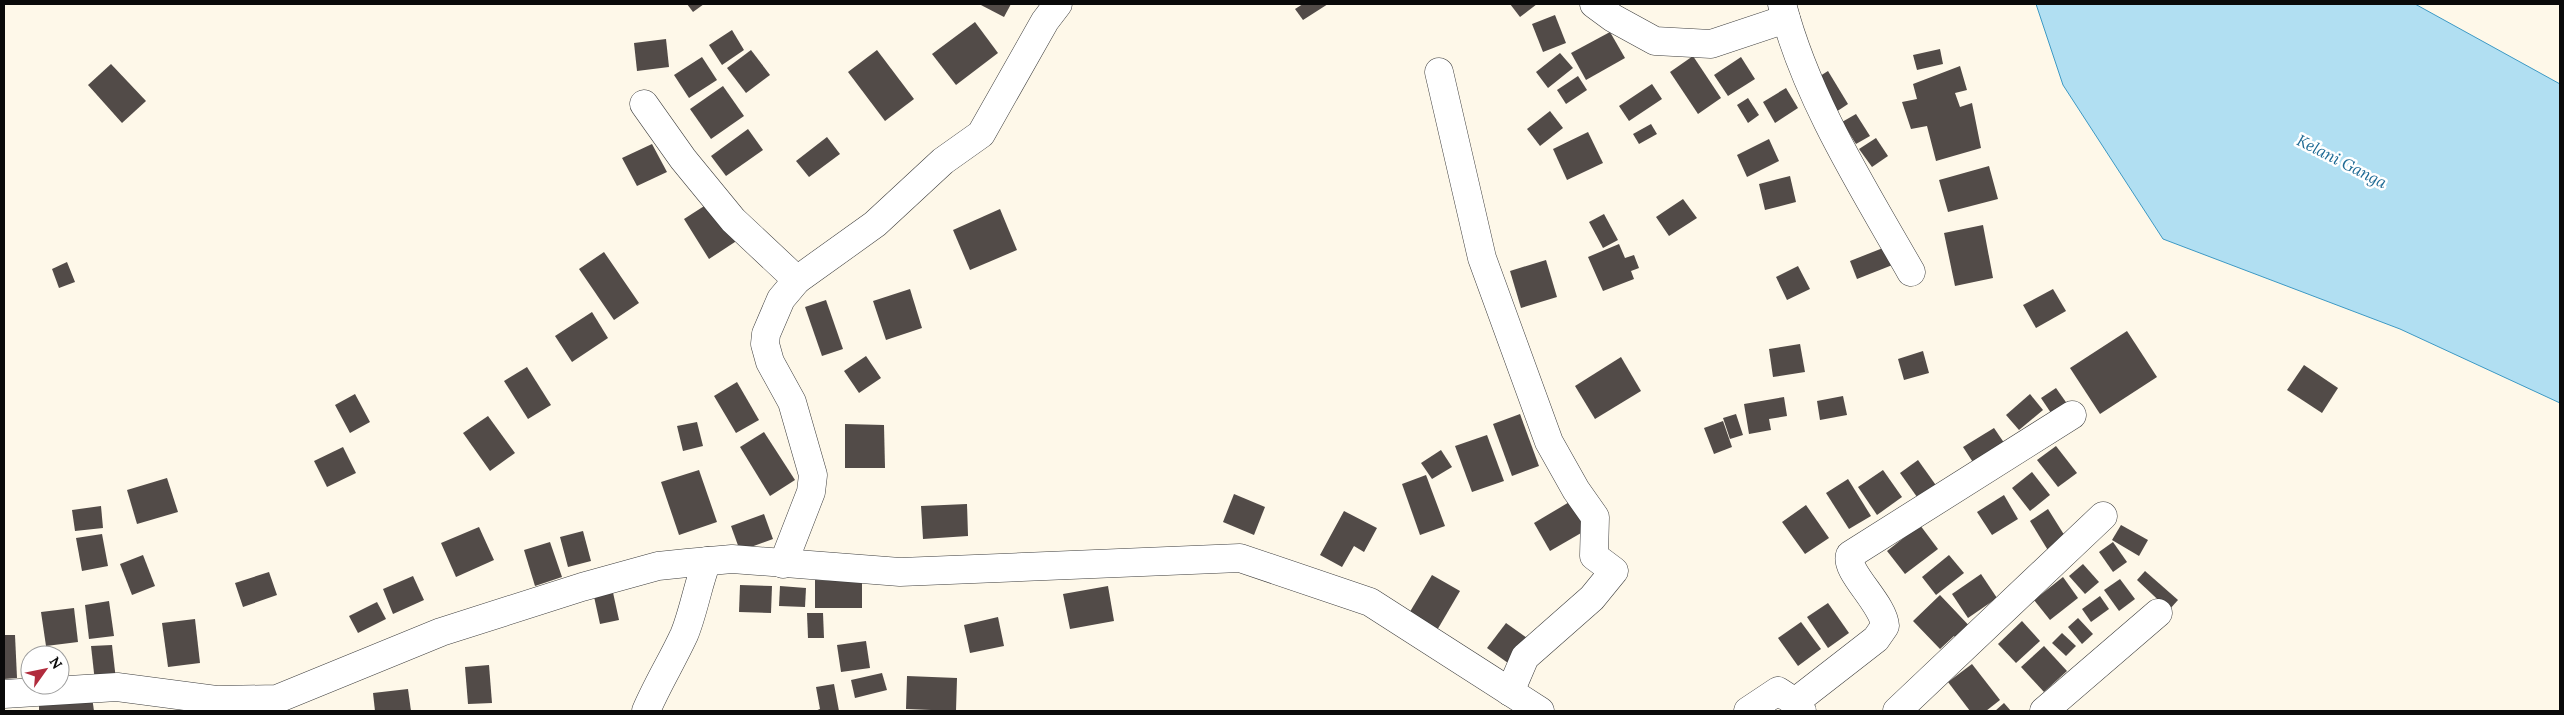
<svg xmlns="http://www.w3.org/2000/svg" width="2564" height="715" viewBox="0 0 2564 715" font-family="Lora,serif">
<rect width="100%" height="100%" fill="#fef8e9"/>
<polygon fill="#b1dff2" stroke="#3d99c4" points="2036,4 2415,4 2560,84 2560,403 2400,329 2163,239 2063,85"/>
<g fill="#524b48">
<polygon points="687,4 704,4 693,12"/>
<polygon points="979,4 1011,4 1004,17"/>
<polygon points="1303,4 1328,4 1303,20 1295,9"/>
<polygon points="1510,4 1537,4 1520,17"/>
<polygon points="1555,15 1566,43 1543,52 1532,24"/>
<polygon points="975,22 998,53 956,85 932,54"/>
<polygon points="732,30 744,50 722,65 709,45"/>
<polygon points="1610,32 1625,58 1586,80 1571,53"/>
<polygon points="666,39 669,67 637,71 634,43"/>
<polygon points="1940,49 1943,64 1917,70 1913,55"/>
<polygon points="751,50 770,75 746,93 727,68"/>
<polygon points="877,50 914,99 885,121 848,72"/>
<polygon points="1560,53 1573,68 1548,88 1536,72"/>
<polygon points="1693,56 1721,98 1698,114 1670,72"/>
<polygon points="702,57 717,80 689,98 674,75"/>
<polygon points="1741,57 1755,79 1728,96 1714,75"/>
<polygon points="111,64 146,101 122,123 88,85"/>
<polygon points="1960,66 1967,90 1955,93 1960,107 1972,103 1981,148 1936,161 1927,126 1911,129 1902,102 1917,99 1913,84"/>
<polygon points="1828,71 1848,104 1833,114 1812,81"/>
<polygon points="1578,76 1587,90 1566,104 1557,90"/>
<polygon points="1652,84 1662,99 1629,121 1619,106"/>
<polygon points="723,86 744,116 711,139 690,109"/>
<polygon points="1786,88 1798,108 1775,123 1763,102"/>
<polygon points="1748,98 1759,115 1748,123 1737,105"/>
<polygon points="1550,111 1563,128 1540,146 1527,129"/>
<polygon points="1856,114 1870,136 1856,144 1842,122"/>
<polygon points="1651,124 1657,134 1639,144 1633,134"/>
<polygon points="748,129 763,150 726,176 711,156"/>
<polygon points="1588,132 1603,163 1567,180 1553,149"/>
<polygon points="827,137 840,154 809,177 796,161"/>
<polygon points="1876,138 1888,156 1872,167 1859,149"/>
<polygon points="1769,139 1779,161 1747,177 1737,155"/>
<polygon points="652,144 667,172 637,186 622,158"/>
<polygon points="1989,166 1998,199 1948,212 1939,180"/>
<polygon points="1790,176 1796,202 1765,210 1759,184"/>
<polygon points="1683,199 1697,218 1669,236 1656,217"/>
<polygon points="712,201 738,240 709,259 684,219"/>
<polygon points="1000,209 1017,250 970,270 953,230"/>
<polygon points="1604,214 1618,240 1603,248 1589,222"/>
<polygon points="1983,225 1993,278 1955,286 1944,233"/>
<polygon points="1619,244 1625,258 1634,255 1639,268 1631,271 1634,279 1603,291 1588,257"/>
<polygon points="1893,244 1900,262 1857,279 1850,261"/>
<polygon points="604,252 639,303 614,320 579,269"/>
<polygon points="1546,260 1557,297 1521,308 1510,271"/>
<polygon points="67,262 75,282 59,288 52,269"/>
<polygon points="1798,266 1810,289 1787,300 1776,277"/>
<polygon points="910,289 922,328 886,340 873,301"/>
<polygon points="2053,289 2066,311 2036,328 2023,305"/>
<polygon points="826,300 843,349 822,356 805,307"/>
<polygon points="592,312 608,338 572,362 555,336"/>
<polygon points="2127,331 2157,377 2100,414 2070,368"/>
<polygon points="1800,344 1805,372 1773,377 1769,349"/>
<polygon points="1923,351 1929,373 1904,380 1898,359"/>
<polygon points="866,356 881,378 859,393 844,371"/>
<polygon points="1621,357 1641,391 1595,419 1575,386"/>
<polygon points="2304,365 2338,388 2322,413 2287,390"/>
<polygon points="527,367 551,405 528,419 504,381"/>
<polygon points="737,382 759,420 736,433 714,396"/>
<polygon points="2056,388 2068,405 2053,416 2041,398"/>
<polygon points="355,394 370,422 350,433 335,405"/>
<polygon points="2030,394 2043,410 2019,430 2006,415"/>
<polygon points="1843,396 1847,415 1820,420 1817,401"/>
<polygon points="1784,397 1787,416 1769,419 1771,430 1749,434 1744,404"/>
<polygon points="1520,414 1539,466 1512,476 1493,424"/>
<polygon points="1736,414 1743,435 1730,439 1723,418"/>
<polygon points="488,416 515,453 490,471 463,433"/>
<polygon points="1723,421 1732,447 1714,454 1704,428"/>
<polygon points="697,422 703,446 683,451 677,426"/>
<polygon points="845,424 884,425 885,468 845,468"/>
<polygon points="1994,428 2009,450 1978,470 1963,447"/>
<polygon points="764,432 795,480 770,496 740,447"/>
<polygon points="1487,435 1504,481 1472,492 1455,446"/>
<polygon points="2056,446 2077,473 2058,487 2037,460"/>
<polygon points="343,447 356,473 327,487 314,461"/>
<polygon points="1441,450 1452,467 1432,479 1421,463"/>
<polygon points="1918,460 1940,491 1922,504 1900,473"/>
<polygon points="699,470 717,522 679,535 661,482"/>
<polygon points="1883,470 1902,497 1877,515 1858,487"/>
<polygon points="2032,472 2050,495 2030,511 2012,488"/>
<polygon points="1426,475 1445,526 1420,535 1402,484"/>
<polygon points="167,478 178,512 137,524 127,490"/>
<polygon points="1848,479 1871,516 1849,529 1826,493"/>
<polygon points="1234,494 1265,507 1254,535 1223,522"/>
<polygon points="2004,495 2018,519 1992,535 1977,512"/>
<polygon points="1571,501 1588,529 1550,551 1534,523"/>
<polygon points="967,504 968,536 923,539 921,506"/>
<polygon points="1806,505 1829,538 1805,554 1782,522"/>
<polygon points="101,506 103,528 75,531 72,510"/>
<polygon points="2048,509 2068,541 2049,552 2030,521"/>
<polygon points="1344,511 1377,528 1364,552 1354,546 1342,567 1320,555"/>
<polygon points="764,514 773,539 740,551 731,526"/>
<polygon points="1920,525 1938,549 1905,574 1887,551"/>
<polygon points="2121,525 2148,540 2139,556 2112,540"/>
<polygon points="479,527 494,560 456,577 441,543"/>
<polygon points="583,531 591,561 568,567 560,537"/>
<polygon points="102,534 108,566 82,571 76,538"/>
<polygon points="550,542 562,577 535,586 524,550"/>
<polygon points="2113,542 2127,562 2113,572 2099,552"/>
<polygon points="143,555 155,586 132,595 120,564"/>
<polygon points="1949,555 1964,573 1936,595 1922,577"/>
<polygon points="2083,564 2099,582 2085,594 2069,576"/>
<polygon points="2145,571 2178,600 2169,610 2137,580"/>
<polygon points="269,572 277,595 243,607 235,583"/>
<polygon points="1981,574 1997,598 1968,618 1952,594"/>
<polygon points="1432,575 1460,591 1436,632 1408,615"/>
<polygon points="413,576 424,600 393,614 383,589"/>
<polygon points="2063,577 2078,598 2050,620 2034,600"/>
<polygon points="2120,579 2135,599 2119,611 2104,590"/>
<polygon points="815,580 862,581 862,608 815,608"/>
<polygon points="740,585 772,586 771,613 739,612"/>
<polygon points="780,586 806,588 805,607 779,606"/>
<polygon points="1108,586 1114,621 1070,629 1063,594"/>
<polygon points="612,588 619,620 600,624 593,592"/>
<polygon points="1940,595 1976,633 1963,645 1954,636 1940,649 1913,621"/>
<polygon points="2100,596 2109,609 2091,622 2082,609"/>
<polygon points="109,601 114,636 89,639 85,605"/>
<polygon points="377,602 386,619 358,633 349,616"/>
<polygon points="1828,603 1849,633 1828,648 1807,617"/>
<polygon points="74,608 78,642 46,646 41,612"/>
<polygon points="807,613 823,613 824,638 808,638"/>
<polygon points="998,617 1004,646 970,653 964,625"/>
<polygon points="2078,618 2093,634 2082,644 2068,627"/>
<polygon points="195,619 200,663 168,667 162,623"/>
<polygon points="2022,621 2040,641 2016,663 1998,644"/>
<polygon points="1801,622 1821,649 1798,666 1778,638"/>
<polygon points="1506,623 1527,638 1508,663 1487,648"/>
<polygon points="2062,633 2076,646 2066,656 2052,643"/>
<polygon points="4,635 15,635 17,678 4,679"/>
<polygon points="866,641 870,668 841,672 837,645"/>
<polygon points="112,645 116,680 95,682 91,646"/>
<polygon points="2044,646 2067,671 2044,692 2021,667"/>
<polygon points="1972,664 2000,700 1986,711 1970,711 1948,682"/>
<polygon points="489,665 492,703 468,704 465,667"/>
<polygon points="882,673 887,690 855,698 851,680"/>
<polygon points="907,676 957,678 956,711 906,709"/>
<polygon points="834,684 839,711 815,711 820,709 816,687"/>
<polygon points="408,689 411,711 375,711 373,693"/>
<polygon points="92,697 94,711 39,711 39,705"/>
<polygon points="2004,703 2011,711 1995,711"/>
</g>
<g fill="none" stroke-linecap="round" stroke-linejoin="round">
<defs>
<g id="minor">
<polyline points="1594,4 1613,18 1655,41 1711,44 1786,19"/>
<path d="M1782 4C1807 100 1862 186 1911 272"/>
<polyline points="1439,72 1482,258 1549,442 1576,490 1595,517 1594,556 1614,571 1592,598 1525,657 1510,692"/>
<polyline points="644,104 683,159 733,220 797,280"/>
<polyline points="783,564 811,492 813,475 792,402 770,362 765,344 766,334 781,299 797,280 875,224 943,161 981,134 1045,21 1058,4"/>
<polyline points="4,694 117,687 216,700 277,699 441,632 582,587 658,566 687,563 732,559 900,572 1240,558 1370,602 1540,711"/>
<path d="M646 711C657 685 672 661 684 635 693 614 698 584 707 561"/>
<polyline points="1748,711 1778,691 1795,702"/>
<path d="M1802 711 1795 702 1876 639 1885 626C1884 604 1844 571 1850 555L2072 415"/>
<polyline points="1897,711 2103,516"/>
<polyline points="2044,711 2158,613"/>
</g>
</defs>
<use href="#minor" stroke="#3d3d3d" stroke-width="29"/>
<use href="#minor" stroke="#fff" stroke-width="28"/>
</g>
<g text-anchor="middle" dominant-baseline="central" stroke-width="5" stroke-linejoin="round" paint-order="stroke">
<g font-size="16" font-style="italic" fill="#1d6993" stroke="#fff">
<text transform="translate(2342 161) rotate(27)">Kelani Ganga</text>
</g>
</g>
<rect width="2564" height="715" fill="none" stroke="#0a0a0a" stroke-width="10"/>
<g transform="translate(45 670) rotate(57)"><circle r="24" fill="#ffffff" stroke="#9d9d9d"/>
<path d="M0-4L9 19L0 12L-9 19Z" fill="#b12c3d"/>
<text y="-8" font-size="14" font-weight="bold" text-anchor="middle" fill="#0a0a0a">N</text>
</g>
</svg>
